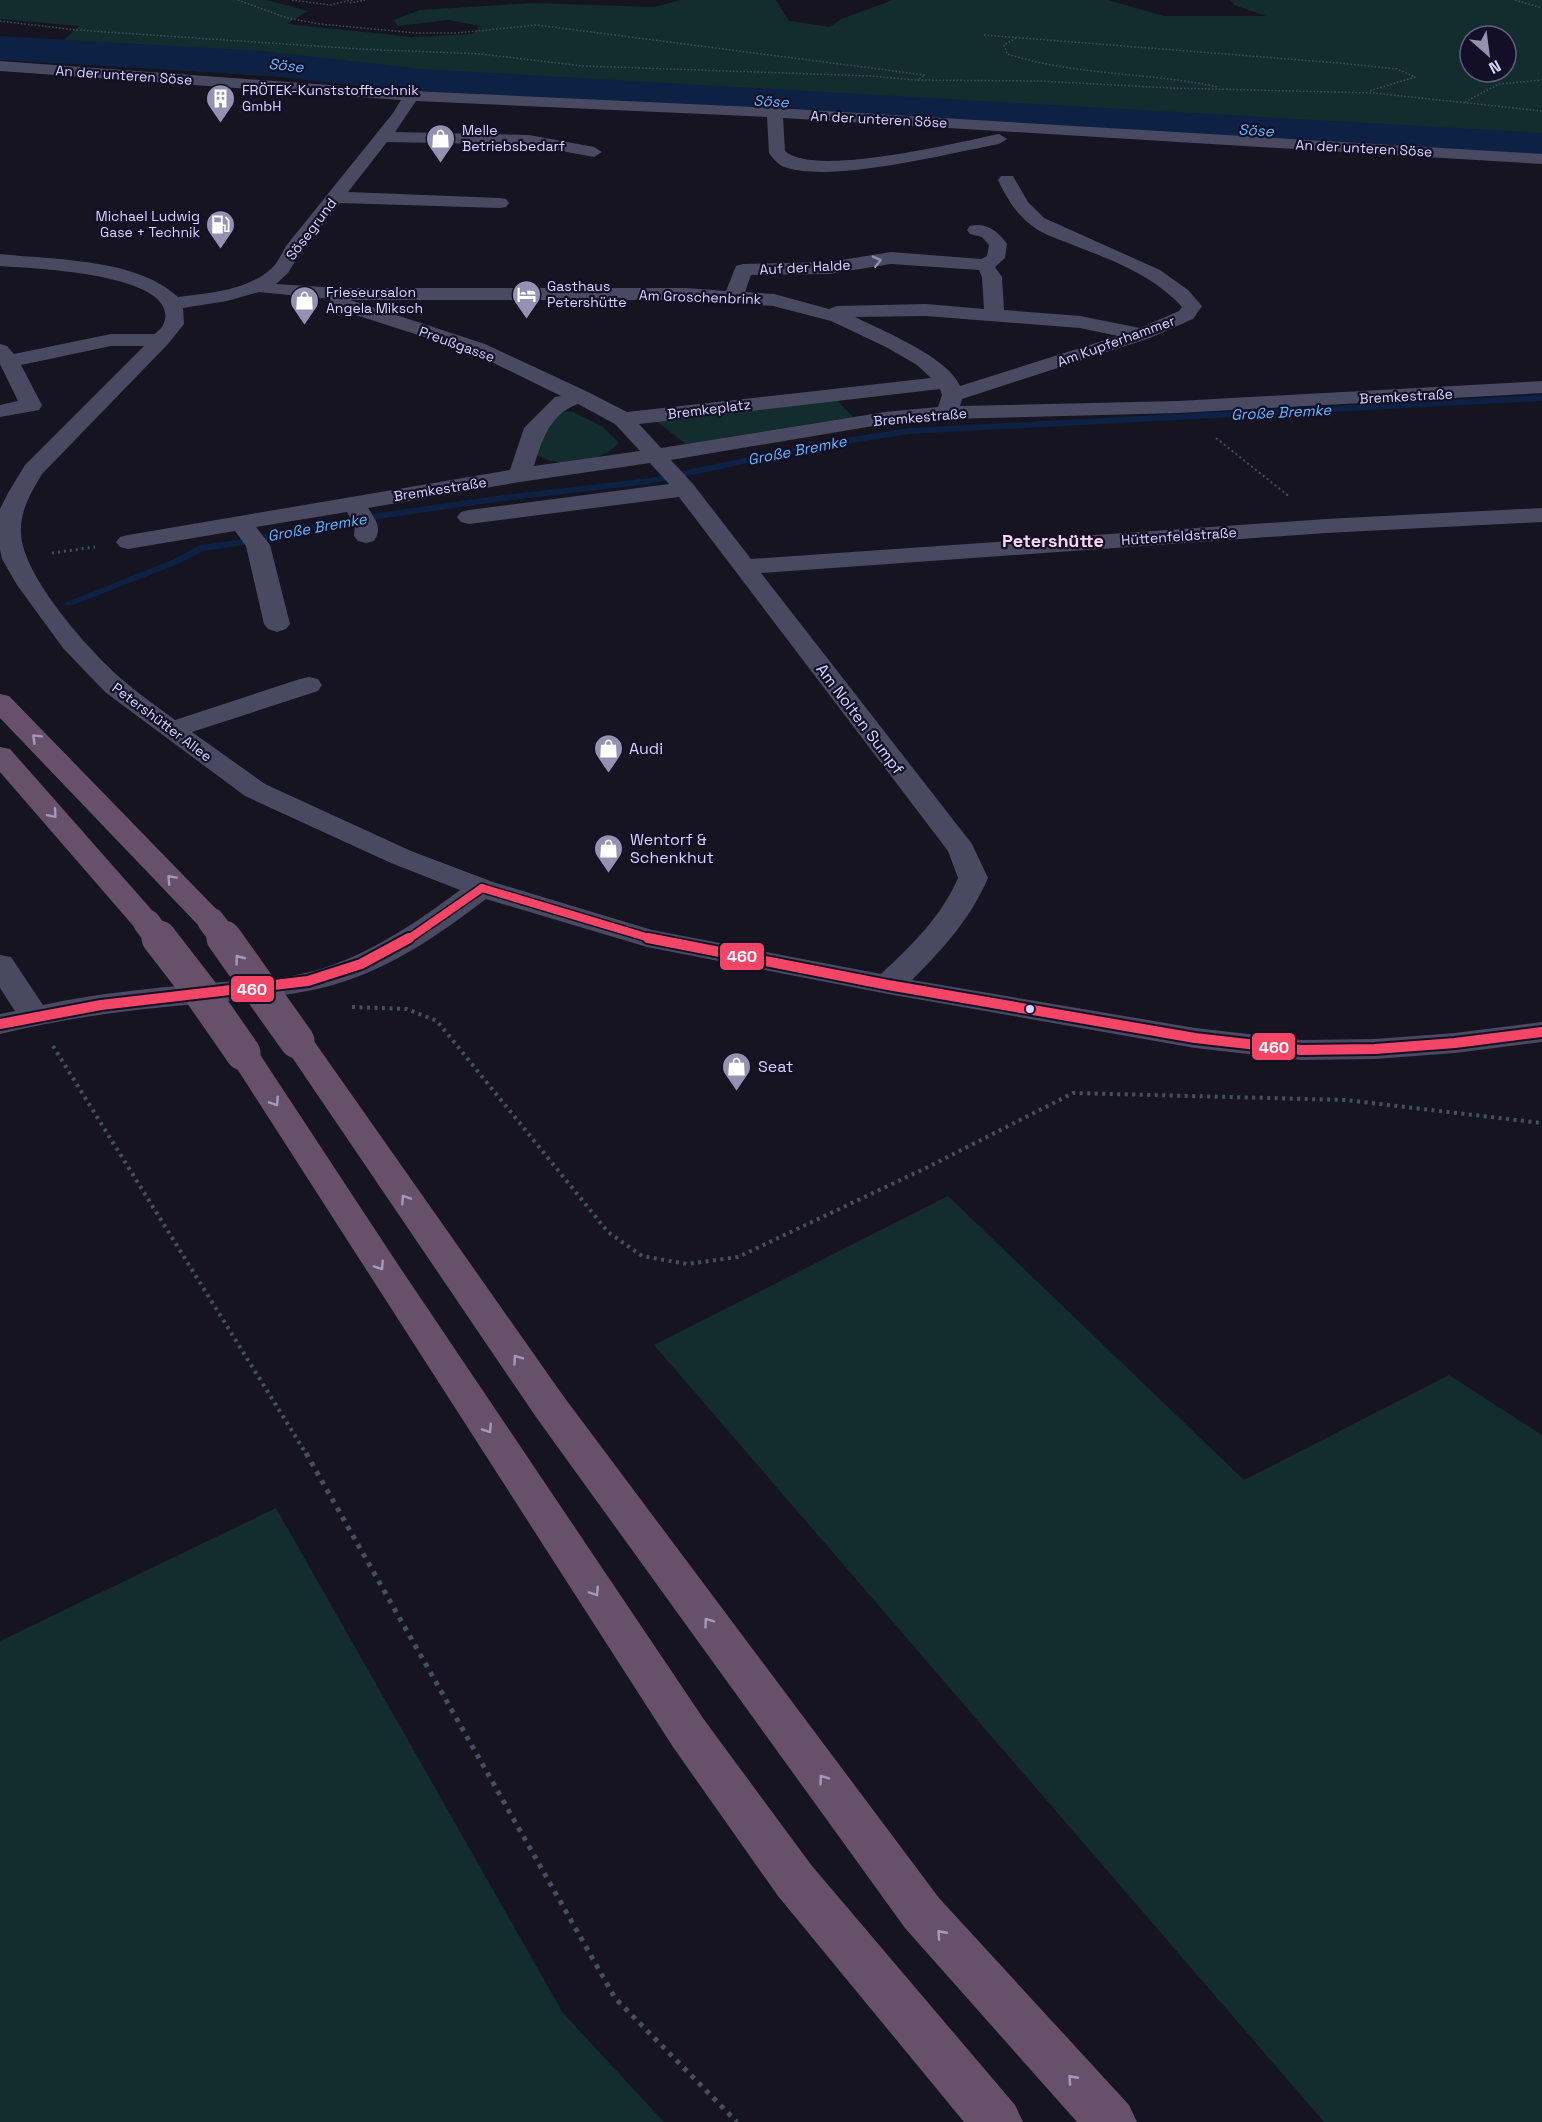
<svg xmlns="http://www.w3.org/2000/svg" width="1542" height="2122" viewBox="0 0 1542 2122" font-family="'Space Grotesk',sans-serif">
<rect width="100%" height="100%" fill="#161421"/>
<g fill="#132c2d" fill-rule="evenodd">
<path d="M0 0H266L308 11 287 24 413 37 473 34 480 26 448 20 398 26 394 20 420 10 533 3 654 7 680 0H776L789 21 830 27 841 19 893 0H1108L1164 16H1266L1234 5 1230 0H1542V154L1377 142 549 95 0 58V44L10 38 64 40 79 26 0 19ZM1470 36H1506V72H1470Z"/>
<polygon points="834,397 853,417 686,444 652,418"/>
<path d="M571 411 602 426 619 443C600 464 558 469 535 454 543 432 545 414 571 411Z"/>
<polygon points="948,1196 1244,1480 1449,1375 1542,1435 1542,2122 1324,2122 654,1345"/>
<polygon points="276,1508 563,2013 664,2122 0,2122 0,1641"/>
</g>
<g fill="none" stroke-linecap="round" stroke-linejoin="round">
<polygon fill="#0d2144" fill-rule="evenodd" points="1542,395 1542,401 909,434 819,448 650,484 496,502 351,523 238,546 203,551 178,564 73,605 65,605 64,603 172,560 200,545 238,540 351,517 496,496 650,478 819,442 909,428"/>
<polygon fill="#0d2144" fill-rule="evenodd" points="0,36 262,51 421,69 1542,133 1542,159 421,93 262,75 0,60"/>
<g stroke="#44505f" stroke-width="1.5" stroke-dasharray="1.5 2" stroke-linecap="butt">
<polyline points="238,0 287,18 320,24 416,33 457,33 537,25 925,75 917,80"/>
<polyline points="292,0 330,5 352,0"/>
<polyline points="1515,0 1542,8"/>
<polyline points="350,3 365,0"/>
<polyline points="0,21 76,30 360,49 481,54 583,66 871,76 916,80 1039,81 1172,88 1374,93 1542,111"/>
<polyline points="984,35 1339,63 1397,69 1415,77 1369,91"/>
<path d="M1016 38 1004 45 1007 54C1076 76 1148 72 1218 87"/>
<polyline points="1465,102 1499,84 1542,80"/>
</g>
<polyline stroke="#44505f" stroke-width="2" stroke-dasharray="2 3" stroke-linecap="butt" points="1216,438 1290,497"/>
<polyline stroke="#44505f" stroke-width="3" stroke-dasharray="2 4" stroke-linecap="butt" points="52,553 95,547"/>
<g stroke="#44505f" stroke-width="4" stroke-dasharray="3 4.5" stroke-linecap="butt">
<polyline points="352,1007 407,1009 437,1021 608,1232 642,1256 687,1264 738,1257 930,1166 1073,1093 1346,1100 1542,1123"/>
<polyline points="53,1046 307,1455"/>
</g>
<polyline stroke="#44505f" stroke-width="5" stroke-dasharray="4.5 6" stroke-linecap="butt" points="306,1453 615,1998 737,2122"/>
<path fill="#4a4962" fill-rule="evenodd" d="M0 61 411 91 775 108 1542 154V164L783 118 785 151C814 178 959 142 999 134L1007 139 999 144C950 153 826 185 782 166 777 163 772 158 769 153L767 117 416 101 395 132 529 135 594 147 602 152 594 157 529 145 387 142 348 192 500 198 506 199 509 203 506 207 500 208 340 203 301 252 288 273 276 284 339 288H686L726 291 736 266 743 264 829 262 891 252 981 259 987 256 989 245 982 237 970 234 967 230 970 226C986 222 998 231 1007 244L1005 258 995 267 1002 277 1004 310 1080 316 1140 328 1179 311 1182 307C1153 275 1112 260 1073 245 1059 239 1043 235 1031 225 1016 214 1006 197 998 180L1001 176H1013L1028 202 1044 218 1160 270 1188 290 1202 306 1193 319 1150 338 962 399 960 406 1178 401 1542 381V393L1178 413 947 419 885 424 671 460 693 484 751 559 1326 519 1542 508V522L1326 533 761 573 972 844 988 878C971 918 943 949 912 980L1195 1028 1301 1040 1375 1039 1455 1033 1542 1022V1042L1455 1053 1375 1059 1301 1060 1195 1048 888 994 647 947 486 899C445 930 403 960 354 978 307 996 256 998 207 1003 137 1009 68 1017 0 1034V1014L15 1011 0 988V955L11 957 43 1005C98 993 154 988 210 983 244 980 280 980 314 971 367 956 416 923 460 890L391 863 245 796 105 692 63 648 17 585 2 559 0 549V509L8 493 25 465 144 346H111L21 365 42 405 39 410 0 417V405L18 401 0 364V344L7 346 14 354 111 334H155C158 331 163 327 164 323 182 273 27 268 0 266V254C54 260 136 258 178 297 209 293 246 291 271 269 278 263 281 254 286 246L393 113 401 100 0 71ZM891 264 979 270 982 277 984 309 926 304 837 306 829 309 774 294 745 292 751 275 829 274ZM259 292 330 299 334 308 471 352 561 396 555 397 524 428 510 470 128 535 120 537 116 542 120 547 128 549 235 531 246 546 264 624 268 629 277 632 286 629 290 624 270 545 256 527 347 512 355 526 354 536 358 541 366 543 374 541C383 528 375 519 368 508L520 482 650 463 669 484 469 510 461 512 457 517 461 522 469 524 679 497 948 851 958 878C941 917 912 945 881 974L652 930 493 882 411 851 265 784 192 732 318 691 322 685 318 679 309 677 300 679 175 720C158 707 140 695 124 681 91 653 22 576 21 533 20 510 31 493 42 474L168 344 184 324 183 308 227 301ZM350 300H686L773 306 831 321 886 347 917 365 931 378 627 412 588 392 485 344ZM926 316 1080 328 1118 336 960 386C948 357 883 331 855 317ZM940 389 942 395 938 407 885 412 661 448 639 424ZM578 404 615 424 640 451 534 466C542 440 550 414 578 404Z"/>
<g fill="#67516a" fill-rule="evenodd">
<polygon points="0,694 9,696 222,915 226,921 222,927 211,930 200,927 0,718"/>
<polygon points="0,747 10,749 158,917 162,923 158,929 147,932 136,929 0,772"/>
<polygon points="297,1031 309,1034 564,1397 939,1898 1129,2105 1137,2122 1077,2122 905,1928 536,1417 281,1041 285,1034"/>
<polygon points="243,1043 255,1046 259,1053 399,1266 705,1721 812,1866 1015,2105 1023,2122 964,2122 778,1896 673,1747 227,1053 231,1046"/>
</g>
<g stroke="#67516a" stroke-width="27">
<polyline points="211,921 225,940"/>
<polyline points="147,923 160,940"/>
</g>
<g stroke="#67516a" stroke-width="35">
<polyline points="159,938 200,991 243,1053"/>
<polyline points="224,938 297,1041"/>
</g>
<defs>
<g id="bus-1-far1">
<polyline points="482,888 656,940"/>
<polyline points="407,940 482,888"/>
</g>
<g id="bus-1">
<polyline points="648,938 888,985 1195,1038 1301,1050 1375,1049 1455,1043 1542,1032"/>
<polyline points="0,1024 101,1005 308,981 361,964 409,938"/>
</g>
</defs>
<use href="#bus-1-far1" stroke="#130f26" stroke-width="11"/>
<use href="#bus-1" stroke="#130f26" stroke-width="14"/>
<use href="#bus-1-far1" stroke="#f34667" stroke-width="8"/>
<use href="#bus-1" stroke="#f34667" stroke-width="10"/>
</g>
<defs><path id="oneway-chevron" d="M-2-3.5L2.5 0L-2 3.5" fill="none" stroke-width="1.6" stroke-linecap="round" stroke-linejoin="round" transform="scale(1.5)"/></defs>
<use stroke="#928eb0" href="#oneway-chevron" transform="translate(877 261) rotate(-13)"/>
<g stroke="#a699bc">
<use href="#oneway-chevron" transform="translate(36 738) rotate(-135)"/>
<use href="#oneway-chevron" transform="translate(53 814) rotate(49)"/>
<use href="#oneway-chevron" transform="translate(171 879) rotate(-133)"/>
<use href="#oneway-chevron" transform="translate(239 959) rotate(-127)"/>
<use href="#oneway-chevron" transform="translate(275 1102) rotate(57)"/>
<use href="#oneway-chevron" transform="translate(405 1199) rotate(-124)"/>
<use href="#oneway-chevron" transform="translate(380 1266) rotate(57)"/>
<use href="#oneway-chevron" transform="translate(517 1359) rotate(-125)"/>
<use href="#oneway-chevron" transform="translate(488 1429) rotate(57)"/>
<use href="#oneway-chevron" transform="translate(595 1592) rotate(57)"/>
<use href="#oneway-chevron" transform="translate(708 1622) rotate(-126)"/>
<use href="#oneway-chevron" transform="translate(823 1779) rotate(-126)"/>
<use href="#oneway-chevron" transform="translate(941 1934) rotate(-132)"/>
<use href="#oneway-chevron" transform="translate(1072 2079) rotate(-132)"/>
</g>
<defs>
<symbol id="building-pin" viewBox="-11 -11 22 30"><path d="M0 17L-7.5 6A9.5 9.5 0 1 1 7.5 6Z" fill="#9591b1" stroke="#130f26"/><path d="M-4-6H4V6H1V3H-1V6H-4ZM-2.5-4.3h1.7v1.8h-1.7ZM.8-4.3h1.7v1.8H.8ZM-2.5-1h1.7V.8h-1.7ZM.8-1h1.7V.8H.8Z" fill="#fff"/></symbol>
<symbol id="shop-pin" viewBox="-11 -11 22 30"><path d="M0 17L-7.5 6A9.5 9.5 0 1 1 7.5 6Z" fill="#9591b1" stroke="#130f26"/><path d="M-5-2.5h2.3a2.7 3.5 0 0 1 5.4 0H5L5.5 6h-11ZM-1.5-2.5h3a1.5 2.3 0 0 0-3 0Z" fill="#fff"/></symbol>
<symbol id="fuel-pin" viewBox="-11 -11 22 30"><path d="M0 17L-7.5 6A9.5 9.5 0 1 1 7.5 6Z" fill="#9591b1" stroke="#130f26"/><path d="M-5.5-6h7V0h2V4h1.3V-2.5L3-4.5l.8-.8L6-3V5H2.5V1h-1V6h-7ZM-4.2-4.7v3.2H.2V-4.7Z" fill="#fff"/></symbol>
<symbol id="hotel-pin" viewBox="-11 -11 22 30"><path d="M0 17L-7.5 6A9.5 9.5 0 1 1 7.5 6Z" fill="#9591b1" stroke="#130f26"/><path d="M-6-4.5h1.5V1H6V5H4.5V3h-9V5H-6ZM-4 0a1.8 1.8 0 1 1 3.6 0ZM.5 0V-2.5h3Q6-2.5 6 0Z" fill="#fff"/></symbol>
</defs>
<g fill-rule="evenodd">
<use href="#building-pin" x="204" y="82" width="33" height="45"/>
<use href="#shop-pin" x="424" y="122" width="33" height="45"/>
<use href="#fuel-pin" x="204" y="208" width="33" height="45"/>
<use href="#hotel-pin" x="510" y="278" width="33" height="45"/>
<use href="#shop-pin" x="288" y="284" width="33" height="45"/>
<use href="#shop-pin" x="592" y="732" width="33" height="45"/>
<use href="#shop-pin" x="592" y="832" width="33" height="45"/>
<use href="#shop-pin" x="720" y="1050" width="33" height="45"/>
</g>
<circle fill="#d9d4ff" stroke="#130f26" stroke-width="2" cx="1030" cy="1009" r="5"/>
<g text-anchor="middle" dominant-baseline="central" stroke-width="4.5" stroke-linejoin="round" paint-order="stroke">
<g font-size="14" fill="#d9d4ff" stroke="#130f26">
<text transform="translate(124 75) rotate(4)">An der unteren Söse</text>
<text transform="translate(879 119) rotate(3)">An der unteren Söse</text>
<text transform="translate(1364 148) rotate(3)">An der unteren Söse</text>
<text transform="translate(311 229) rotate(-53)">Sösegrund</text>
<text transform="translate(805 267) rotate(-3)">Auf der Halde</text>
<text transform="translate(700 297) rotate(2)">Am Groschenbrink</text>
<text transform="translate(1116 341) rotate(-20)">Am Kupferhammer</text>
<text transform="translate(457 344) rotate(20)">Preußgasse</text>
<text transform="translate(1406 396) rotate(-3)">Bremkestraße</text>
<text transform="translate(709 409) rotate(-7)">Bremkeplatz</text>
<text transform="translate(920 417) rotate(-5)">Bremkestraße</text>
<text transform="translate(440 489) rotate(-9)">Bremkestraße</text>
<text transform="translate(1179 536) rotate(-4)">Hüttenfeldstraße</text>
<text transform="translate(162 722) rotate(37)">Petershütter Allee</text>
</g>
<g font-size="14" fill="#d9d4ff" stroke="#130f26" text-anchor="start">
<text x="242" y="90">FRÖTEK-Kunststofftechnik<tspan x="242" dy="16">GmbH</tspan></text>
<text x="462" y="130">Melle<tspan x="462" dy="16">Betriebsbedarf</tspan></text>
<text x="200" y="216" text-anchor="end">Michael Ludwig<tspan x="200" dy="16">Gase + Technik</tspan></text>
<text x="547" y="286">Gasthaus<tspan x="547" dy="16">Petershütte</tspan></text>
<text x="326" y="292">Frieseursalon<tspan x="326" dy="16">Angela Miksch</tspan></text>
</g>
<g font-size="15" font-style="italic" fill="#62b6ff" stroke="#130f26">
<text transform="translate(286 65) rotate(6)">Söse</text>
<text transform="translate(771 101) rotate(3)">Söse</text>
<text transform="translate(1256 130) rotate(3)">Söse</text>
<text transform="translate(1281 412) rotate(-3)">Große Bremke</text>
<text transform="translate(797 450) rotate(-11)">Große Bremke</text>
<text transform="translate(317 527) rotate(-10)">Große Bremke</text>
</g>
<g font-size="16" fill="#d9d4ff" stroke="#130f26">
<text transform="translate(860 719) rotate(53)">Am Nolten Sumpf</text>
</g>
<g font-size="16" fill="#d9d4ff" stroke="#130f26" text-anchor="start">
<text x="629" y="748">Audi</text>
<text x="630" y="839">Wentorf &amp;<tspan x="630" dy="18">Schenkhut</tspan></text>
<text x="758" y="1066">Seat</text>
</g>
<g font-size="18" font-weight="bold" fill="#ffd6f0" stroke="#130f26">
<text x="1053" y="540">Petershütte</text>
</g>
</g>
<g stroke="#130f26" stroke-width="2">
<rect x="719" y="942" width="46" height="29" rx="6" fill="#f34667"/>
<rect x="230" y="975" width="45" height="28" rx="6" fill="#f34667"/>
<rect x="1251" y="1032" width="45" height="29" rx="6" fill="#f34667"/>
</g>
<g font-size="16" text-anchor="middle" font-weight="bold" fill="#fff">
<text x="742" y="962">460</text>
<text x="252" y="995">460</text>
<text x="1274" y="1053">460</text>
</g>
<g transform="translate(1488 54) rotate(152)"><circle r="28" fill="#130f26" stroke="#625e7d" stroke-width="1.5"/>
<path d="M0-4.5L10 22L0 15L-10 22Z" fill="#9591b1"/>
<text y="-9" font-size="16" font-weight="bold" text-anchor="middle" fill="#d9d4ff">N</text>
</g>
</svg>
